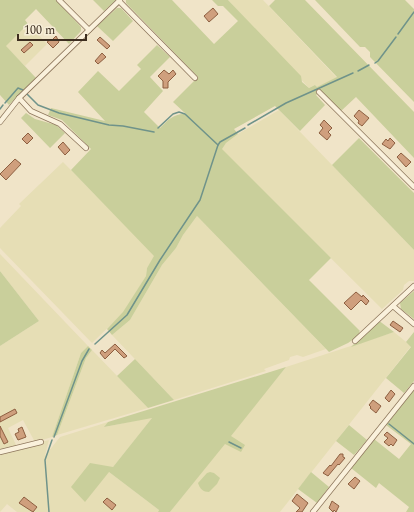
<svg xmlns="http://www.w3.org/2000/svg" width="414" height="512" viewBox="0 0 414 512" font-family="Spectral,serif">
<rect width="100%" height="100%" fill="#f0e4c8"/>
<g fill="#e6deb5">
<polygon points="228,0 263,0 337,78 317,87 315,85 309,88"/>
<polygon points="28,24 47,44 25,66 5,46"/>
<polygon points="279,110 414,250 414,281 409,281 404,285 403,290 382,309 221,149 226,143 238,134"/>
<polygon points="63,162 155,256 147,268 146,276 123,313 92,343 0,248 0,228 21,206 19,204"/>
<polygon points="197,216 326,349 303,357 297,355 290,357 289,360 264,369 266,371 174,400 112,335 130,320 162,265 176,248 183,235"/>
<polygon points="0,254 88,346 81,353 52,437 35,442 23,420 8,428 17,447 0,451 0,346 39,321 0,271"/>
<polygon points="394,332 411,346 280,512 170,512 225,443 241,451 230,436 286,367"/>
<polygon points="92,350 148,408 57,435 86,358"/>
<polygon points="153,417 85,502 109,472 159,510 158,512 17,512 7,504 0,512 0,452 49,440 45,456 60,437 108,422 105,427"/>
</g>
<g fill="#c9cf9b">
<polygon points="0,0 56,0 81,27 81,31 69,44 36,9 25,20 28,24 6,46 36,78 9,105 0,95"/>
<polygon points="93,0 116,0 104,11"/>
<path d="M126 0H172L214 44 238 21 223 6H218L212 0H228L301 76 302 82 309 88 315 85 317 87 337 77 269 6 275 0H305L414 112V158L356 97 341 111 319 93 316 95 325 105 300 131 275 106 234 129 238 134 226 143 222 149 331 258 309 280 360 331 359 332 361 334 348 343 329 352 197 216 183 235 176 248 162 265 130 320 112 335 107 329 123 312 146 276 147 268 154 256 71 170 91 149 62 120 48 115 51 108 105 121 78 92 98 71 119 91 141 69 137 65 157 45 170 57 150 77 163 91 144 112 160 128C168 120 174 113 186 114L173 102 198 77 126 3Z"/>
<polygon points="315,0 405,0 414,9 414,102 370,57 370,52 365,47 360,47"/>
<polygon points="117,8 121,8 133,21 113,41 97,26"/>
<polygon points="26,113 35,119 56,125 65,133 50,148 21,118"/>
<polygon points="359,138 414,193 414,250 332,165"/>
<polygon points="0,271 39,321 0,346"/>
<polygon points="414,291 414,319 401,309 400,303"/>
<polygon points="378,320 394,332 351,347"/>
<polygon points="414,332 414,381 404,393 386,378 411,347 406,342"/>
<polygon points="88,346 92,350 86,358 57,435 52,437 81,353"/>
<polygon points="135,359 174,400 148,408 117,376"/>
<polygon points="286,367 231,436 245,445 241,452 225,444 170,512 158,512 159,510 109,472 85,502 71,487 90,463 113,467 152,418 104,427 108,422"/>
<polygon points="414,390 414,512 406,512 409,507 379,483 376,488 351,468 374,439 399,459 411,444 386,425"/>
<polygon points="349,425 367,440 354,455 336,441"/>
<path d="M210 472 214 473 220 478 217 484 209 492C203 492 200 489 198 483L207 473Z"/>
<polygon points="311,472 329,487 317,503 298,489"/>
</g>
<g fill="none" stroke-linecap="round" stroke-linejoin="round">
<g stroke="#6f938a" stroke-width="1.5">
<polyline points="398,34 414,12"/>
<polyline points="375,63 378,61 396,37"/>
<polyline points="358,71 369,65"/>
<polyline points="27,94 38,105 59,113 109,125 123,126 154,132"/>
<polyline points="5,103 18,88 23,90"/>
<polyline points="0,109 3,105"/>
<polyline points="248,125 286,103 353,73"/>
<polyline points="218,145 220,142 245,128"/>
<polyline points="95,344 127,315 160,260 200,200 218,145 185,114 179,112 173,114 158,128"/>
<polyline points="389,424 414,444"/>
<polyline points="54,437 82,361 89,349"/>
<polyline points="229,442 241,448"/>
<polyline points="49,512 45,460 52,440"/>
</g>
</g>
<g fill="#cf9f7d" stroke="#8d5f41">
<polygon points="213,8 218,14 209,22 204,16"/>
<polygon points="56,36 59,42 53,48 47,42 50,40 51,41"/>
<polygon points="100,37 110,46 107,49 97,40"/>
<polygon points="30,42 33,45 24,53 21,50"/>
<polygon points="102,53 106,57 98,64 95,61"/>
<polygon points="164,70 169,74 173,70 176,74 168,82 168,88 163,88 163,81 158,76"/>
<polygon points="359,110 369,118 362,126 358,123 359,121 354,116"/>
<polygon points="324,120 332,128 328,132 331,135 327,140 319,133 323,128 320,125"/>
<polygon points="28,133 33,138 27,144 22,139"/>
<polygon points="390,138 395,143 390,149 382,144 386,139 388,141"/>
<polygon points="63,142 70,150 65,155 58,147"/>
<polygon points="401,153 411,162 406,167 397,157"/>
<polygon points="15,159 21,164 6,180 0,174"/>
<polygon points="356,292 362,297 363,295 369,301 366,305 361,300 351,310 344,303"/>
<polygon points="393,321 403,328 400,332 390,325"/>
<polygon points="115,344 127,356 124,358 115,349 105,359 100,353 102,350 105,353"/>
<polygon points="391,390 395,394 389,402 385,398"/>
<polygon points="373,400 381,406 376,413 370,408 371,407 369,405"/>
<polygon points="15,409 17,413 0,422 0,417"/>
<polygon points="0,426 8,442 4,444 0,436"/>
<polygon points="22,427 26,437 18,440 15,434 19,432 18,429"/>
<polygon points="387,432 397,440 393,446 391,444 389,446 384,442 388,438 384,435"/>
<polygon points="340,454 343,454 343,457 345,458 339,465 338,464 328,476 323,473 330,465 331,466"/>
<polygon points="355,477 360,481 354,489 348,484"/>
<polygon points="297,494 308,503 302,512 296,512 300,508 292,501"/>
<polygon points="24,497 37,507 33,512 19,503"/>
<polygon points="107,498 116,505 112,510 103,502"/>
<polygon points="332,501 339,506 336,512 334,510 333,512 329,508"/>
</g>
<g fill="none" stroke-linecap="round" stroke-linejoin="round">
<defs>
<g id="minor">
<polyline points="59,0 89,30"/>
<polyline points="119,1 195,78"/>
<polyline points="319,92 414,187"/>
<polyline points="19,98 31,111 60,124 86,148"/>
<polyline points="0,122 19,98 120,0"/>
<polyline points="393,306 414,324"/>
<polyline points="355,341 414,286"/>
<polyline points="0,452 41,442"/>
<polyline points="313,512 414,386"/>
</g>
</defs>
<use href="#minor" stroke="#8d765c" stroke-width="6"/>
<use href="#minor" stroke="#faf1dc" stroke-width="4.5"/>
</g>
<path d="M18 34v6h68v-6" fill="none" stroke="#3d2e20" stroke-width="2"/>
<text x="24" y="34" font-size="12" fill="#3d2e20" stroke="#f7eed8" stroke-width="3" paint-order="stroke">100 m</text>
</svg>
